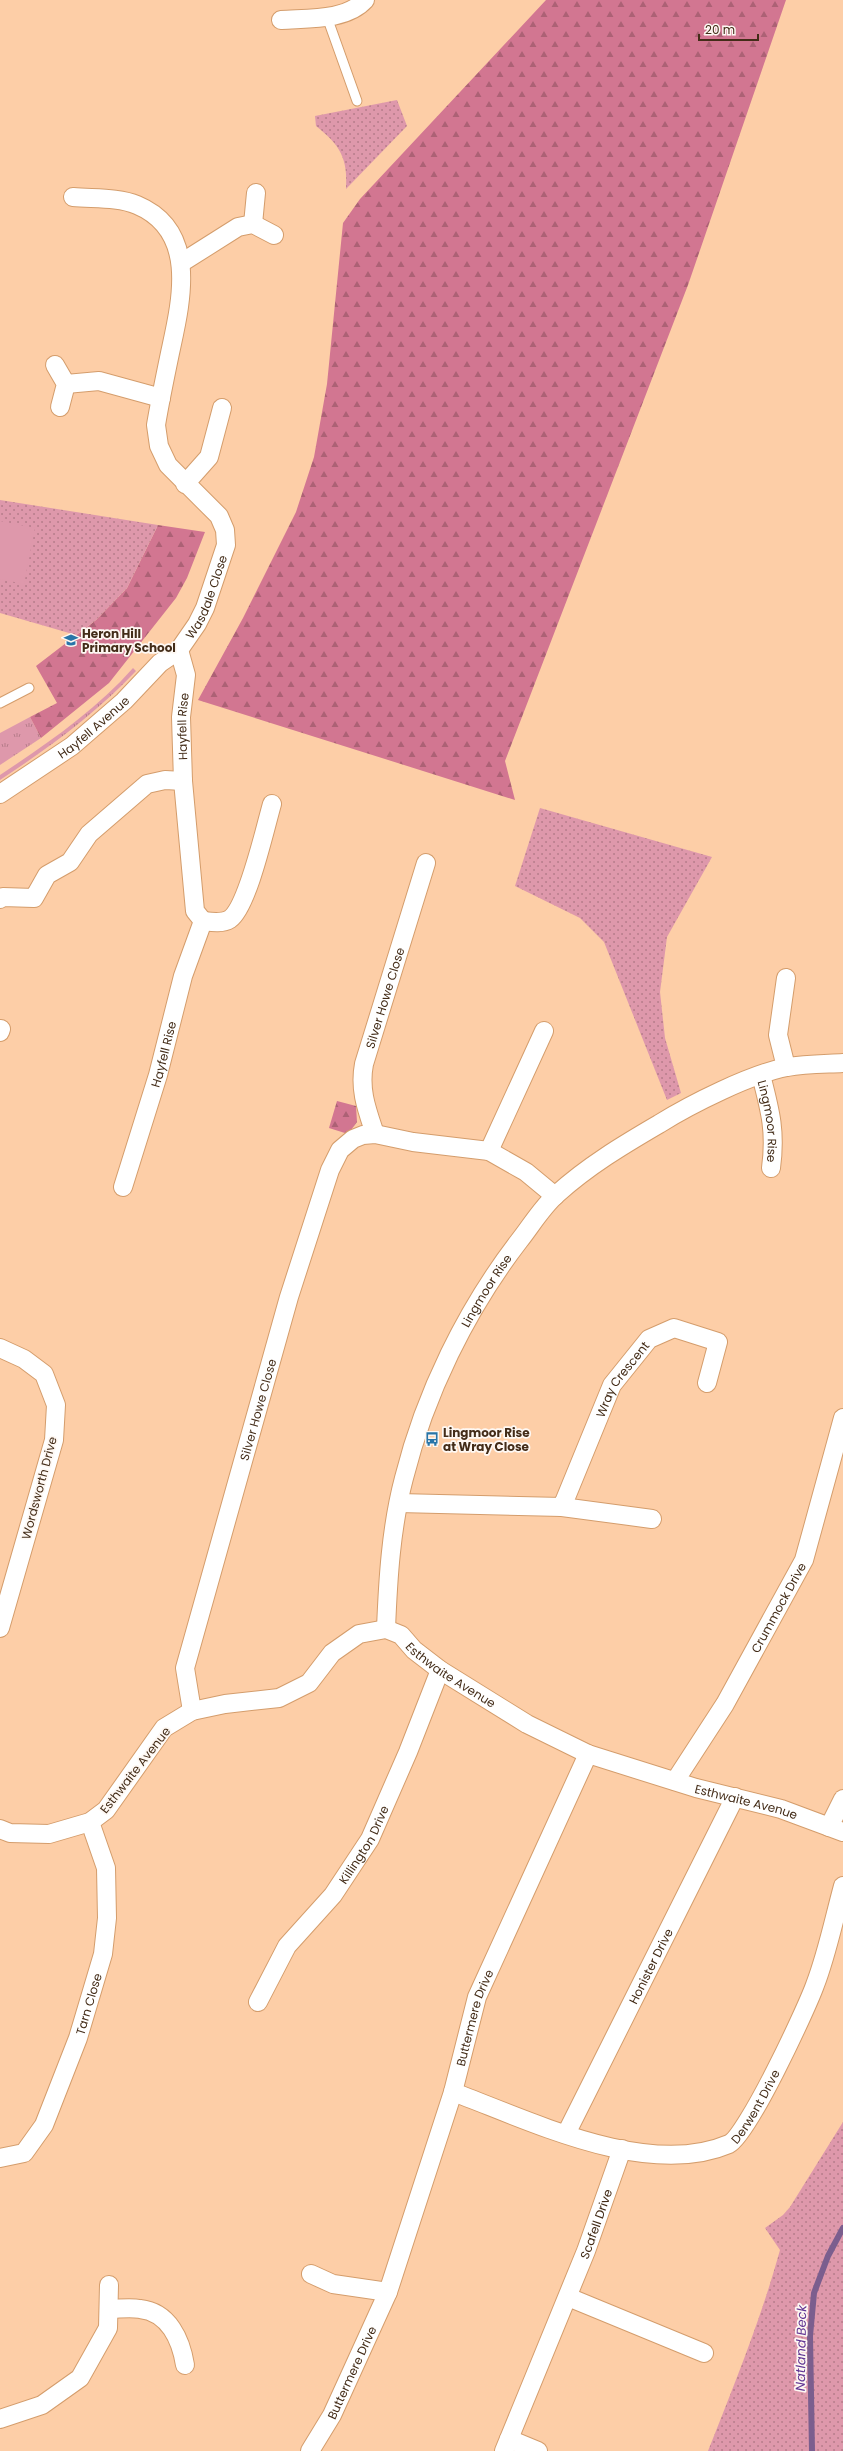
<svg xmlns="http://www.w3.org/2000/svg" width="843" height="2451" viewBox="0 0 843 2451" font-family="Poppins,sans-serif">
<defs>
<pattern id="grass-tufts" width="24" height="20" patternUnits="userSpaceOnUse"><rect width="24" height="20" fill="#de98ab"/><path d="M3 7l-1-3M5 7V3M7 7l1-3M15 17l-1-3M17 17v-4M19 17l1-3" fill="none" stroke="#b67c8a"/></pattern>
<pattern id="forest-firs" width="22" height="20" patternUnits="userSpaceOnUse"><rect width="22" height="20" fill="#d27691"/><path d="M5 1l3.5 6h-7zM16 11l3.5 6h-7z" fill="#ac6175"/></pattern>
<pattern id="park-dots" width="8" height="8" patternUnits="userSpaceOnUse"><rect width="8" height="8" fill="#de98ab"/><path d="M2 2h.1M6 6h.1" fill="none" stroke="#b67c8a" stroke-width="1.8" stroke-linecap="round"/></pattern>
</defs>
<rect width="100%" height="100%" fill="#fdcea7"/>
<g fill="url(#grass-tufts)">
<path d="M133 668 136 671C94 715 50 747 0 780V775C48 743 95 711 133 668Z"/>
<polygon points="30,717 41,738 0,765 0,733"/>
</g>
<g fill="url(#forest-firs)">
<polygon points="546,0 786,0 688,285 505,761 515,800 198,700 243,618 296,512 314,457 327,384 343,223 360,199"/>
<polygon points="158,525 205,532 187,578 176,598 109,683 41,738 30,717 57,703 36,666 96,620 127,588"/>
<polygon points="337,1101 356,1106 357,1122 348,1134 329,1128"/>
</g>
<g fill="url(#park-dots)">
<path d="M397 100 407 126 346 189C348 158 340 145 316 126L315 116Z"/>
<polygon points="0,500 158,525 127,588 96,620 76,635 0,613"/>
<polygon points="540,808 712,857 667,937 660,992 665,1038 681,1093 667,1100 604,942 580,918 515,886"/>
<path d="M843 2122V2451H708C734 2385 761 2319 780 2250L765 2228 783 2215 790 2207Z"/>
</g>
<polygon fill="#de98ab" points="0,521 35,528 24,584 0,579"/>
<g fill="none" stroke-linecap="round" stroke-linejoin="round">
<polyline stroke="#7b5e8e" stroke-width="6" points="812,2451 810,2336 814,2293 828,2256 843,2228"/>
<defs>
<g id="lane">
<polyline points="327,17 357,101"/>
<polyline points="0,703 29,688"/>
</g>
<g id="street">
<path d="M281 20C307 18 346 21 365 0"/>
<polyline points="253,224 256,193"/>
<polyline points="181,263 238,227 253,224 274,235"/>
<polyline points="55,365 66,384 60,407"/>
<polyline points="66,384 99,381 161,398"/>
<polyline points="185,484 209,457 222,408"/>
<path id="s1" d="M0 794 72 746 124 701 160 663 179 650 197 624 205 608 226 545 225 530 219 516 168 465 159 446 156 425C160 401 165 377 170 353 181 302 199 231 137 205 118 197 93 199 73 197"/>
<polyline points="0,899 3,897 34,898 47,875 70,862 89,834 147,784 165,780 183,781"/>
<path d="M203 921C211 922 222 924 230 919 248 906 265 828 272 804"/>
<polyline points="786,978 778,1035 786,1067"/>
<polyline points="0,1032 1,1029"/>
<path id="s2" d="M761 1075C770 1110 776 1131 771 1168"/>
<path id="s3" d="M375 1134C367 1110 359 1090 364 1064L426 863"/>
<polyline points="489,1151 544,1031"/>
<path id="s4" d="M123 1187 158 1075 183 976 203 921 195 911 183 781 181 717 186 675 179 650"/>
<polyline points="0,1348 24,1359 44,1374 56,1405 54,1440 0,1628"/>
<path id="s5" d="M399 1503 562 1507 612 1385 649 1339 674 1328 718 1342 707 1383"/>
<polyline points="562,1507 652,1519"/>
<path id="s6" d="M386 1629C388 1579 391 1527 404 1478 425 1394 466 1310 519 1241 531 1226 542 1207 557 1194 588 1166 623 1145 659 1124 691 1104 751 1074 787 1067 805 1064 824 1064 843 1063"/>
<path id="s7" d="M192 1711 185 1668 289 1297 330 1170 340 1150 353 1139 363 1135 375 1134 413 1142 489 1151 526 1172 555 1196"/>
<path id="s8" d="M675 1781 725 1704 804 1560 843 1418"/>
<polyline points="829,1827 843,1799"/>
<path id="s9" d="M0 1829 10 1833 49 1834 90 1822 106 1810 164 1728 192 1711 225 1704 279 1698 309 1683 332 1653 359 1634 386 1629 401 1635 414 1650 440 1670 527 1724 588 1754 696 1788 781 1809 843 1832"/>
<path id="s10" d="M258 2002 287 1946 333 1895 370 1839 408 1752 440 1670"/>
<path id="s11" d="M453 2092C531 2121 648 2179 729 2144 747 2136 806 2010 815 1985 827 1954 834 1919 843 1886"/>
<path id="s12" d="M566 2134 735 1797"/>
<path id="s13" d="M0 2158 24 2153 44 2125 78 2038 103 1954 107 1918 106 1868 90 1822"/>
<polyline points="311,2274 333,2284 388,2292"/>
<polyline points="568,2297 704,2353"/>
<path d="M109 2309C119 2309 130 2307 140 2309 169 2312 181 2340 185 2365"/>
<polyline points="0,2419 42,2405 80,2378 108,2328 109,2285"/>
<polyline points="509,2439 538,2451"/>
<path id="s14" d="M310 2451 332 2415 388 2292 453 2092 477 1997 588 1754"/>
<path id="s15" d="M504 2451 586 2251 622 2149"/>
</g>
</defs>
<use href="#lane" stroke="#d49d6c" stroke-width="11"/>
<use href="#street" stroke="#d49d6c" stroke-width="20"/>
<use href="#lane" stroke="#fff" stroke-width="9"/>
<use href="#street" stroke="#fff" stroke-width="18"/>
</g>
<defs>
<symbol id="school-bare" viewBox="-9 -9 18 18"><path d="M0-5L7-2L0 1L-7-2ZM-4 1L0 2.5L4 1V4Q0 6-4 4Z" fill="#2975a8" stroke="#fef8f3" stroke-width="2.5" paint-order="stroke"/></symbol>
<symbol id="bus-bare" viewBox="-9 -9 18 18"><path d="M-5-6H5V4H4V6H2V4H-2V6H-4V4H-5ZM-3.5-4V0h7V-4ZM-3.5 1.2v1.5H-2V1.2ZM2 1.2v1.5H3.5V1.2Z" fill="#2975a8" stroke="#fef8f3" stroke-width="2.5" paint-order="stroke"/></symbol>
</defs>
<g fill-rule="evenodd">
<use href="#school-bare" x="61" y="630" width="20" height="20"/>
<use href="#bus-bare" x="422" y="1429" width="20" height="20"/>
</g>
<g text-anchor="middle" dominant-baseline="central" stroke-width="3.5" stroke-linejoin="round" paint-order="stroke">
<g font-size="12" fill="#432c18" stroke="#fef8f3">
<text stroke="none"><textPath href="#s1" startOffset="291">Wasdale Close</textPath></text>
<text stroke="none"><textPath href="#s1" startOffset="115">Hayfell Avenue</textPath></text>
<text stroke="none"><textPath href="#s4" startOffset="476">Hayfell Rise</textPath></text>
<text stroke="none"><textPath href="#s3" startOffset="141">Silver Howe Close</textPath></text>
<text stroke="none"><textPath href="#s4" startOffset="139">Hayfell Rise</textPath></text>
<text stroke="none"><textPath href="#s2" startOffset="47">Lingmoor Rise</textPath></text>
<text stroke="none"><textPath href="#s6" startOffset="358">Lingmoor Rise</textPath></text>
<text stroke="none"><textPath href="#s5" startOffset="305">Wray Crescent</textPath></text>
<text stroke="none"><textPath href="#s7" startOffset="312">Silver Howe Close</textPath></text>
<text transform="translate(39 1488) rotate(-75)">Wordsworth Drive</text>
<text stroke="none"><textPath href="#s8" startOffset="202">Crummock Drive</textPath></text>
<text stroke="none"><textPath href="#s9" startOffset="546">Esthwaite Avenue</textPath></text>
<text transform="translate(135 1770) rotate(-52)">Esthwaite Avenue</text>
<text stroke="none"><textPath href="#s9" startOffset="870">Esthwaite Avenue</textPath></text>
<text stroke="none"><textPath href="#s10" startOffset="191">Killington Drive</textPath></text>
<text stroke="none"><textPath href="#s12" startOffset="188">Honister Drive</textPath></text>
<text stroke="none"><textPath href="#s13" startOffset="188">Tarn Close</textPath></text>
<text stroke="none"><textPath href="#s14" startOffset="465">Buttermere Drive</textPath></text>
<text stroke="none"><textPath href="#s11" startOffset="334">Derwent Drive</textPath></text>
<text stroke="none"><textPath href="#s15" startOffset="245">Scafell Drive</textPath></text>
<text stroke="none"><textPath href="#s14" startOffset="89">Buttermere Drive</textPath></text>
</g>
<g font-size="12" font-weight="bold" fill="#432c18" stroke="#fef8f3" text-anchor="start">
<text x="82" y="633">Heron Hill<tspan x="82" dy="14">Primary School</tspan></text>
<text x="443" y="1432">Lingmoor Rise<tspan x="443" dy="14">at Wray Close</tspan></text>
</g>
<g font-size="13" font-style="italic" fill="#613593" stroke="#fef8f3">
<text transform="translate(801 2348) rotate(-89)">Natland Beck</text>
</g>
</g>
<path d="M699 34v6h59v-6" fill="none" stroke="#432c18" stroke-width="2"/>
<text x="705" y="34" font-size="12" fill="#432c18" stroke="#fef8f3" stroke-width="3" paint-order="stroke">20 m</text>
</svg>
